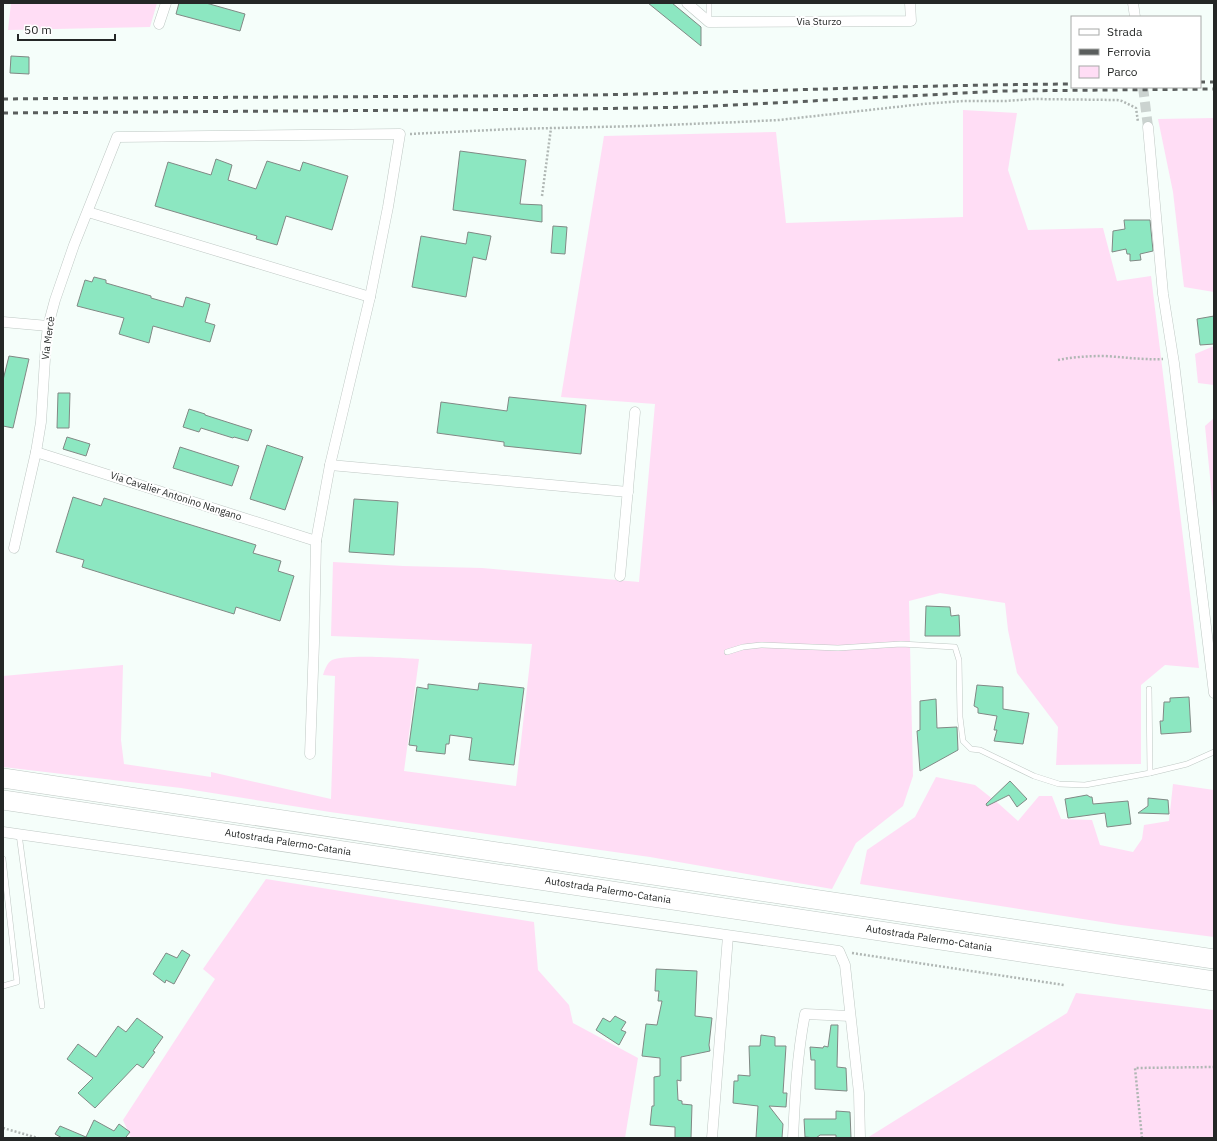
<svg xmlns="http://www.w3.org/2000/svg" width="1217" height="1141" viewBox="0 0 1217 1141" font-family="'IBM Plex Sans',sans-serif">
<rect width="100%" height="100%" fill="#f5fefa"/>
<g fill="#ffddf5">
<polygon points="11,3 157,3 150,27 8,30"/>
<path d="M963 110 1017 113 1008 170 1028 230 1103 228 1117 281 1151 276 1199 668 1165 665 1141 685V764L1056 765 1058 727 1017 673 1008 630 1005 603 940 593 909 601 913 776 903 806 856 843 832 889 650 857 330 812 181 788 3 767V676L123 665 121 740 124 764 211 777V772L331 799 335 676 323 675C325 669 327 663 332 660 344 654 403 658 419 659L404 771 516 786 532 644 331 636 333 562 403 566 482 568 639 582 655 404 561 397 604 136 776 132 786 223 963 217Z"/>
<polygon points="1214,118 1214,292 1184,287 1173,192 1158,119"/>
<polygon points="1214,346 1214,385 1198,383 1195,354"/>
<polygon points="1214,418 1214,518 1205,426"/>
<polygon points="936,777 975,785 999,804 1018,821 1039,796 1052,796 1061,819 1092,820 1100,845 1133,852 1142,839 1144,825 1169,821 1173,784 1214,790 1214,937 1121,925 860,884 867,850 915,817"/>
<polygon points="266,879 534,922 538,970 569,1005 573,1023 638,1058 625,1138 131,1138 123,1120 215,979 203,969"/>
<polygon points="1076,993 1214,1010 1214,1138 867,1138 1067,1013"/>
</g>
<g fill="#8ce7c1" stroke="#818985">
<polygon points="179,3 206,3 245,14 240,31 176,14"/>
<polygon points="648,3 672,3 701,27 701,46"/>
<polygon points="11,56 29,57 29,74 10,73"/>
<polygon points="460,151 526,160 520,204 542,205 542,222 453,210"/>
<polygon points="216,159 232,165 228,180 256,189 267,161 300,171 303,162 348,176 332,230 286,216 277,245 256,239 257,236 155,206 168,162 211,175"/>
<polygon points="1124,220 1150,220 1153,251 1140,254 1141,260 1130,261 1130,254 1127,254 1126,249 1112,252 1113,231 1125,229"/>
<polygon points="553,226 567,227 565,254 551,253"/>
<polygon points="468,232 491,236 486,260 473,257 466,297 412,287 421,236 466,244"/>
<polygon points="94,277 106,280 106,283 151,296 151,298 183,307 186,297 210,304 205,322 215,325 210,342 153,326 149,343 119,334 124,318 77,306 85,280 92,282"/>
<polygon points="1214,316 1214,344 1200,345 1197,319"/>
<polygon points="9,356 29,359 13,428 3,426 3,380"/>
<polygon points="58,393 70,393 69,428 57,428"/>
<polygon points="509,397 586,405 581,454 504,446 504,442 437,433 441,402 507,411"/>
<polygon points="189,409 205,414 205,415 252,430 248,441 234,437 233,438 201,428 199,432 183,427"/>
<polygon points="67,437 90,444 86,456 63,449"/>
<polygon points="267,445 303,457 285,510 250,499"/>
<polygon points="180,447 239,466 232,486 173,468"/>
<polygon points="73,497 101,506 104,498 256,545 253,553 281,561 278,571 294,576 280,621 236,607 234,614 82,567 84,560 56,552"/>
<polygon points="354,499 398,502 394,555 349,552"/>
<polygon points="926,606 950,607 951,616 959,615 960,636 925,636"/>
<polygon points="479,683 524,688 514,765 469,760 472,738 450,735 449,744 446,744 445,754 416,751 417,746 409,745 417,687 428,689 428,684 478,690"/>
<polygon points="977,685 1003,687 1003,709 1029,713 1023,744 994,741 997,730 994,730 997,716 978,713 978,708 974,706"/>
<polygon points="1189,697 1191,732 1161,734 1160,721 1163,721 1164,702 1170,702 1170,698"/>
<polygon points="936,699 937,728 957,727 958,750 920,771 917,731 920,730 920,701"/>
<polygon points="1010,781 1027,799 1017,807 1009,795 987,806 986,804"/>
<polygon points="1087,795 1090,797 1092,797 1093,804 1128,801 1131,824 1107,827 1105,813 1068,818 1065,799"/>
<polygon points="1148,798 1168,800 1169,814 1138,813 1148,806"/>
<polygon points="182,950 190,955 174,984 166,980 165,983 153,974 166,953 177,958"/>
<polygon points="656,969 697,971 695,1016 712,1018 709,1045 710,1051 681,1057 681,1081 677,1080 678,1100 682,1101 682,1104 692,1105 691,1138 675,1138 675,1127 650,1125 652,1106 654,1106 654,1077 660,1076 660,1058 642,1056 646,1024 657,1025 662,1001 658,1001 659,991 655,991"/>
<polygon points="615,1016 626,1022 621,1030 626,1032 619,1045 596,1030 603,1018 610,1022"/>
<polygon points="137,1018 163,1037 153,1051 155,1052 143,1068 137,1064 95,1108 78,1093 93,1078 67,1059 78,1044 96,1057 118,1026 126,1032"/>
<polygon points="831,1025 838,1025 837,1067 846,1068 847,1091 815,1089 815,1060 811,1060 810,1047 823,1048 824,1046 828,1047"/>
<polygon points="761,1035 775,1037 775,1046 786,1046 783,1093 787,1093 786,1107 769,1106 783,1124 782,1138 756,1138 758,1106 733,1103 734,1081 738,1081 738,1075 750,1076 749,1046 760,1046"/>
<polygon points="836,1111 850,1112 851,1138 836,1138 836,1135 820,1135 816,1138 805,1137 804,1119 836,1119"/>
<polygon points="94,1120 114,1131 119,1124 130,1132 126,1137 128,1138 62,1138 55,1134 60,1126 86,1137"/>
</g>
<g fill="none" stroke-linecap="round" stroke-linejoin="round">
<polyline stroke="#cbd3d0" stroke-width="10" stroke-dasharray="10 5" stroke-linecap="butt" points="1143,87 1148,127"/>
<defs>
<g id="service">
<polyline points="709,3 709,22"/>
<polyline points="727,652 743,647 761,645 838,648 901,644 955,647 959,660 960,717 963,741 971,749 980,750 1034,776 1059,784 1085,785 1150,773 1187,764 1214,752"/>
<polyline points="1149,689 1150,773"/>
<polyline points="19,834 42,1006"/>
<polyline points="3,859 17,982 3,986"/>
</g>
<g id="minor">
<polyline points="687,3 709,22 911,21 910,3"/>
<polyline points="1133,3 1135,17"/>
<polyline points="159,24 166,3"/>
<polyline points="1148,127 1163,294 1174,363 1214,693"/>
<polyline points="88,212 370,297"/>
<polyline points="3,322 48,326"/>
<polyline points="36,452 316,541"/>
<polyline points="330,465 628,492"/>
<polyline points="14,548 36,452 41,422 46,343 48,326 55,300 74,245 117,137 400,134 388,207 370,297 330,465 316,541 314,643 310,754"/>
<polyline points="620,576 635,412"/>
<polyline points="3,832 839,951 845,965 859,1093 860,1138"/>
<polyline points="712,1138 728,936"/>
<path d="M793 1138C795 1096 797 1055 805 1014L850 1016"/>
</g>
<g id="motorway">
<polyline points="3,778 1214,959"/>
<polyline points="3,800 1214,981"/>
</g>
</defs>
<use href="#service" stroke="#bfc8c4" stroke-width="6"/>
<use href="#minor" stroke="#bfc8c4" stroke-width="11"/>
<use href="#motorway" stroke="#bfc8c4" stroke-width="20"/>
<g stroke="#b0b7b4" stroke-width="2.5" stroke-dasharray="2 2" stroke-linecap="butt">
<polyline points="410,134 512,129 641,126 739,122 779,120 923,104 963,101 1005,101 1034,99 1117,100 1122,101 1136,108 1138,122"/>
<polyline points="542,196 551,128"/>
<path d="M1058 360C1073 357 1088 356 1104 356 1124 357 1142 360 1163 359"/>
<polyline points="852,953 1064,985"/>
<polyline points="3,1128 38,1138"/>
<polyline points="1142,1138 1135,1068 1214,1067"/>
</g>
<use href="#service" stroke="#fff" stroke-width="5"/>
<use href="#minor" stroke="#fff" stroke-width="10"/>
<use href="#motorway" stroke="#fff" stroke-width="19"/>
<g stroke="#5a5e5d" stroke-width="3" stroke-dasharray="5 5" stroke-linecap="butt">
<polyline points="1200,82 1214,82"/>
<path d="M3 99C200 97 397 97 594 95 753 92 913 85 1072 84"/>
<polyline points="3,113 578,109 695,107 1003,91 1214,89"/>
</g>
</g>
<g text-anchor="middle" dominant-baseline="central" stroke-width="4" stroke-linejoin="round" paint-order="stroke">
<g font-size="10" fill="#242726" stroke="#fff">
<text x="819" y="21">Via Sturzo</text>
<text transform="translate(48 338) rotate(-82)">Via Mercè</text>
<text transform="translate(176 496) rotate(18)">Via Cavalier Antonino Nangano</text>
<text transform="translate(288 842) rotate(9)">Autostrada Palermo-Catania</text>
<text transform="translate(608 890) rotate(9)">Autostrada Palermo-Catania</text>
<text transform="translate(929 938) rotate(9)">Autostrada Palermo-Catania</text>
</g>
</g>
<rect width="1217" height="1141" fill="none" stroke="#242726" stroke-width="8"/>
<rect x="1071" y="16" width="130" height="72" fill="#ffffff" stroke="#a7a9a8"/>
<rect x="1079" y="29" width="20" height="6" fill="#ffffff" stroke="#a7a9a8"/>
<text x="1107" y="36" font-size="12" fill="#242726">Strada</text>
<rect x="1079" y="49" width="20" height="6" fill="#5a5e5d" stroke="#a7a9a8"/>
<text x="1107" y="56" font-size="12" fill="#242726">Ferrovia</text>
<rect x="1079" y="66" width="20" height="12" fill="#ffddf5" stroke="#a7a9a8"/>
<text x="1107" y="76" font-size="12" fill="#242726">Parco</text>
<path d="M18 34v6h97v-6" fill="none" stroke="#242726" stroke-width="2"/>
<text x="24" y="34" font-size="12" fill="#242726" stroke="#ffffff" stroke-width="3" paint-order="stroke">50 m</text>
</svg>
